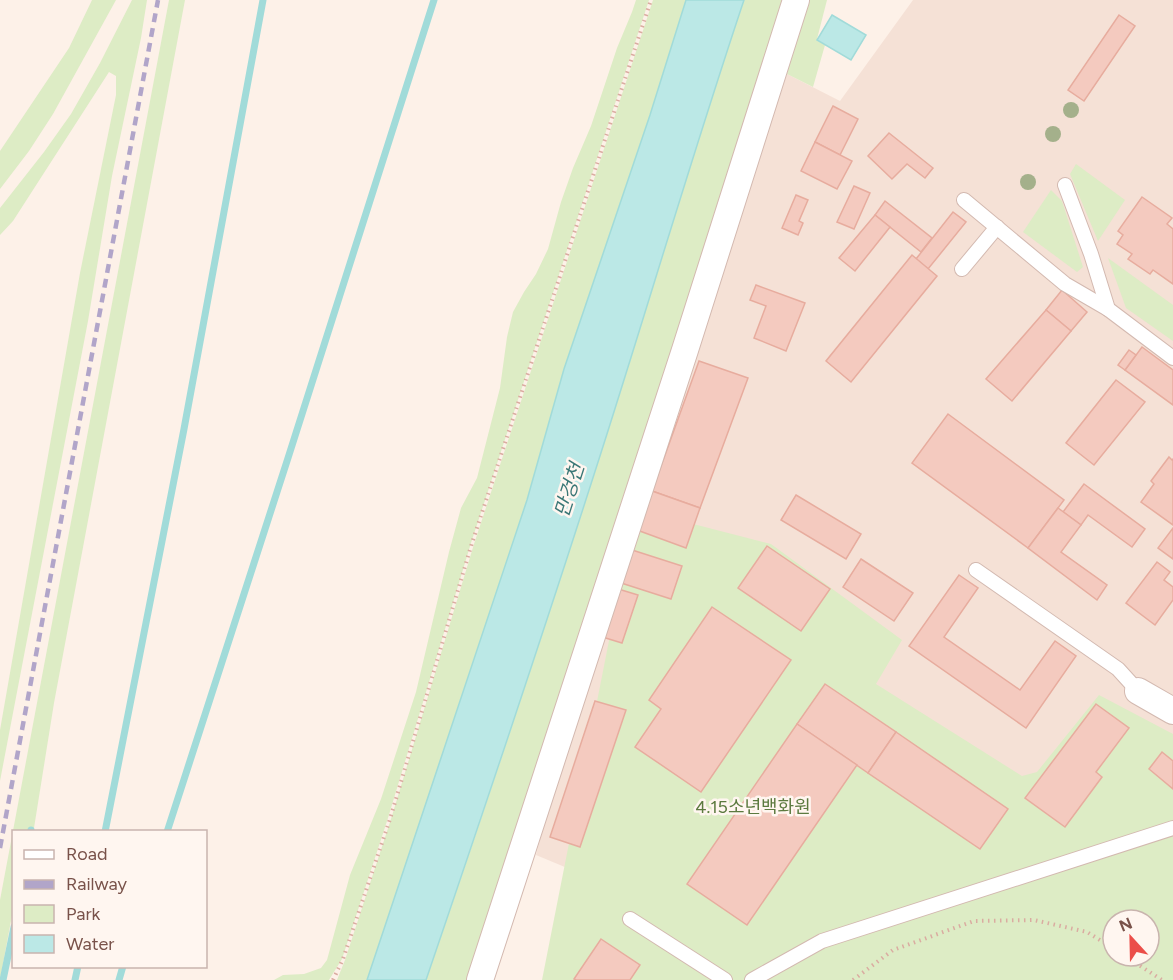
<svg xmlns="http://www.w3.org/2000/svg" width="1173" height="980" viewBox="0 0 1173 980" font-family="Figtree,'Noto Sans KR',sans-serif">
<rect width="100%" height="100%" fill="#fdf1e8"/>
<polygon fill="#f5e1d6" points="913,0 1173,0 1173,974 1149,956 1149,920 1113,920 584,875 536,855 594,631 787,74 840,101"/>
<g fill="#ddecc5" fill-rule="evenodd">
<polygon points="92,0 116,0 53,114 29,151 0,189 0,151 69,48"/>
<polygon points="132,0 147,0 141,38 112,176 88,321 0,781 0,730 80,273 116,95 116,76 109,72 13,221 0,235 0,208 44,152 71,114 100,63"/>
<polygon points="169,0 185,0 54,703 34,828 29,828 28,831 14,832 13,910 0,980 0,900"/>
<polygon points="636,0 649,0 471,543 388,818 342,959 329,980 274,980 283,975 304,974 321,968 327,960 350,875 381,799 416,692 449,552 461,508 477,478 500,388 507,337 513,312 524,292 536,274 548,249 561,202 573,168 591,126 617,48 632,12"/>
<polygon points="653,0 686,0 650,115 564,369 527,500 367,980 337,980 345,960 391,819 474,544"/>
<path d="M744 0H789L469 980H426C486 807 543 633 599 459 648 306 693 152 744 0Z"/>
<polygon points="805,0 827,0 817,39 825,45 813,87 787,74 793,37"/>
<polygon points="1076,164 1125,200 1098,241 1070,174"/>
<polygon points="1051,190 1062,201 1083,267 1077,272 1023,232"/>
<polygon points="1108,258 1173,305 1173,341 1126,308"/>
<path d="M635 509 771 544 902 640 876 684 1022 776 1037 772 1099 695 1173 734V980H542ZM1113 920H1149V956H1113Z"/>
</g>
<g fill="#bbe8e6" stroke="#a1dbd9" stroke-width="1.5">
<path d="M686 0H744C693 152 648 306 599 459 543 634 485 807 426 980H367L527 500 564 369 650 115Z"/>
<polygon points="832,15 866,35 851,60 817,40"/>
</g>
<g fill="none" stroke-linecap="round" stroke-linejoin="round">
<g stroke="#a1dbd9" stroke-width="7">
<polyline points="31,832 31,830"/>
<polyline points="105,832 184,429 263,0"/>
<polyline points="167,832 288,458 434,0"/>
<polyline points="3,980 14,927"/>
<polyline points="75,980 78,966"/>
<polyline points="119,980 123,966"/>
</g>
</g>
<g fill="#f4cabf" stroke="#e7ac9e" stroke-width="1.5">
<polygon points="1119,15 1135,26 1084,101 1068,90"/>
<polygon points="833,106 858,119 840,155 815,142"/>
<polygon points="889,133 933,168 925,178 907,164 892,179 868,156"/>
<polygon points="815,142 852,161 837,189 801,171"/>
<polygon points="854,186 870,193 854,229 837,222"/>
<polygon points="796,195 808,200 799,221 803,223 798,235 782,228"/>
<polygon points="1142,197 1172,218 1167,224 1173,229 1173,284 1153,270 1150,274 1128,259 1132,254 1117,244 1123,235 1118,231"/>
<polygon points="885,201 932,238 921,252 875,215"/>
<polygon points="953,212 966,222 928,269 916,259"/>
<polygon points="875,215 890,227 855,271 839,258"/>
<polygon points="912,255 937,276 851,382 826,361"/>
<polygon points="756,285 805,303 786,351 754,338 766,306 750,300"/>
<polygon points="1062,290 1087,312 1071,331 1046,310"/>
<polygon points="1046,310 1071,331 1012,401 986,379"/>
<polygon points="1142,347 1173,370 1173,405 1125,370"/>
<polygon points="1129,350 1136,355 1125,370 1118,365"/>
<polygon points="699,361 748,378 700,508 652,491"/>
<polygon points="1116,380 1145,402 1094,465 1066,443"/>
<polygon points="948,414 1064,500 1028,548 912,463"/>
<polygon points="1169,457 1172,460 1173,459 1173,525 1141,502 1154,484 1151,481"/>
<polygon points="1084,484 1145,529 1132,547 1088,515 1081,525 1063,512"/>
<polygon points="652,491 700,508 686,548 637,530"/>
<polygon points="796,495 861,534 846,559 781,520"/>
<polygon points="1058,508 1081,525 1061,552 1107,585 1097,600 1028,548"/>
<polygon points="1173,528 1173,559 1158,548"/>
<polygon points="767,546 830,589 801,631 738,588"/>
<polygon points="629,549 682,566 671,599 618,582"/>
<polygon points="861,559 913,593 894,621 843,587"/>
<polygon points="1157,562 1170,572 1164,580 1173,587 1173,600 1155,625 1126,603"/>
<polygon points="959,575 978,588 944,637 1020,690 1055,641 1076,656 1026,728 909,646"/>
<polygon points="615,588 638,595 622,643 599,636"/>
<polygon points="712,607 791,660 701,792 635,747 661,709 649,700"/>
<polygon points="825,684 896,732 868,773 797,724"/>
<polygon points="595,701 626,710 580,847 550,837"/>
<polygon points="1096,704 1129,728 1096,772 1102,777 1065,827 1025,798"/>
<polygon points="797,724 857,765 747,925 687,884"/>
<polygon points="896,732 1008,809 980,849 868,773"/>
<polygon points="1162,752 1173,761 1173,789 1149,769"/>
<polygon points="601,939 640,965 630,980 576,980 574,979"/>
</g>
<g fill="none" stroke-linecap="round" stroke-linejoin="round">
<defs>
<g id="service">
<polyline points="1065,185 1091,254 1108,309 1173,358"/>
<polyline points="964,200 1065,284 1108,309"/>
<polyline points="962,269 997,227"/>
<polyline points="976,570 1118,669 1138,691"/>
<polyline points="630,919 725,980"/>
<polyline points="752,980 822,941 1173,828"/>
</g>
<g id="minor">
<polyline points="1138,691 1173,711"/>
<polyline points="480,980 685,350 796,0"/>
</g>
</defs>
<use href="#service" stroke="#d3b9b0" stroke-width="16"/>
<use href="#minor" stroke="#d3b9b0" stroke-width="28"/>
<g stroke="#daaca1" stroke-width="4" stroke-dasharray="1.5 4.5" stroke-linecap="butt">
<polyline points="1125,956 1162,980"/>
<polyline points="333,980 343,959 390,819 472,543 651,0"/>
<polyline points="853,980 893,950 974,921 1034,920 1087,932 1113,948"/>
</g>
<use href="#service" stroke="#fff" stroke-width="14"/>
<use href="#minor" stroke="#fff" stroke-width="26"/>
<polyline stroke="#b1a5c9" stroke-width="4.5" stroke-dasharray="9 6" stroke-linecap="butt" points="0,848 158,0"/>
</g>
<g fill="#a4b08b">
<circle cx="1071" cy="110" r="8"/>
<circle cx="1053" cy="134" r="8"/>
<circle cx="1028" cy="182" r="8"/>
</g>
<g text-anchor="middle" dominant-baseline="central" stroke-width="5" stroke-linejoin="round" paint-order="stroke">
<g font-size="18" fill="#5c7a3f" stroke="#fff6f0">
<text x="753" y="807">4.15소년백화원</text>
</g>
<g font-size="20" font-style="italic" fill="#3a7776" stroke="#fff6f0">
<text transform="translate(569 490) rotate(-72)">만겅천</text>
</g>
</g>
<rect x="12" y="830" width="195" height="138" fill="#fff6f0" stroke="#c9b4ae" stroke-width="1.5"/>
<rect x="24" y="850" width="30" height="9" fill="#ffffff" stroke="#c9b4ae" stroke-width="1.5"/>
<text x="66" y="860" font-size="18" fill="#79524a">Road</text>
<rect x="24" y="880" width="30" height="9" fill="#b1a5c9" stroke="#c9b4ae" stroke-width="1.5"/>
<text x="66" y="890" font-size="18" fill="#79524a">Railway</text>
<rect x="24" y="905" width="30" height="18" fill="#ddecc5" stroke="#c9b4ae" stroke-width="1.5"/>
<text x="66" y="920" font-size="18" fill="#79524a">Park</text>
<rect x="24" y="935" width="30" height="18" fill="#bbe8e6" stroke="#c9b4ae" stroke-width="1.5"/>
<text x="66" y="950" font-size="18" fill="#79524a">Water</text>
<g transform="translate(1131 938) rotate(338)"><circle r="28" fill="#fff6f0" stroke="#c9b4ae" stroke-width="1.5"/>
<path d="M0-4.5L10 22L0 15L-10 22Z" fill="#eb4e49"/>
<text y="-9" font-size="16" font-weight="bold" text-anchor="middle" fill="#79524a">N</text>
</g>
</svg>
